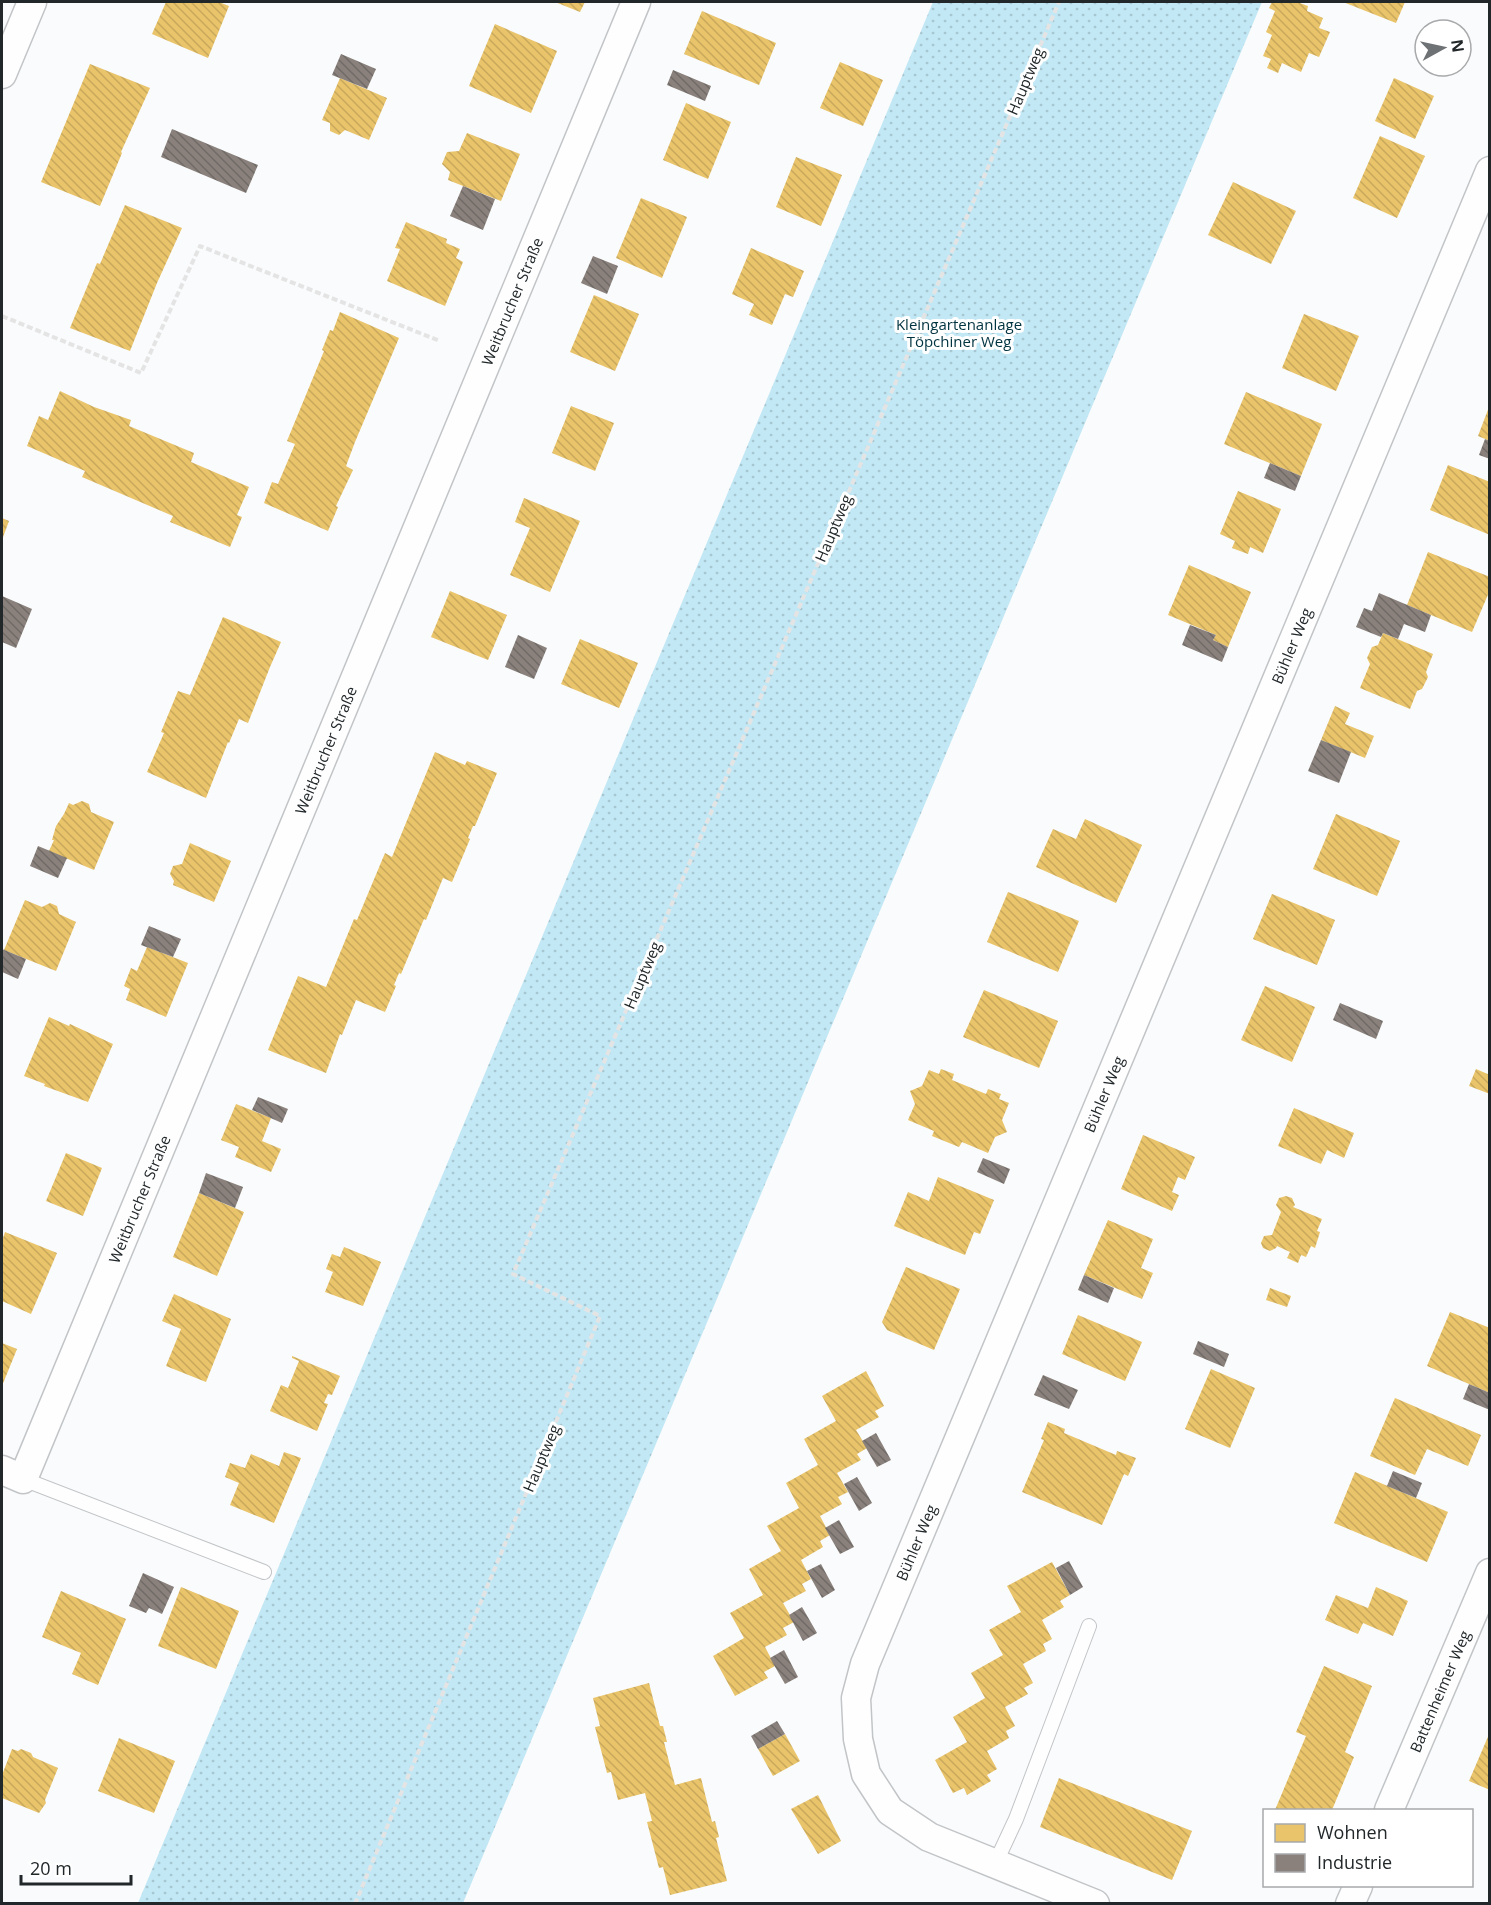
<svg xmlns="http://www.w3.org/2000/svg" width="1491" height="1905" viewBox="0 0 1491 1905" font-family="'Open Sans',sans-serif">
<defs>
<pattern id="garden-dots" width="8" height="8" patternUnits="userSpaceOnUse" patternTransform="scale(1.5)"><rect width="8" height="8" fill="#c2e8f5"/><path d="M2 2h.1M6 6h.1" fill="none" stroke="#a6c7d2" stroke-width="1.8" stroke-linecap="round"/></pattern>
<pattern id="homes-back-hatch" width="6" height="6" patternUnits="userSpaceOnUse" patternTransform="scale(1.5)"><rect width="6" height="6" fill="#e9c46a"/><path d="M-1 5l2 2M0 0l6 6M5-1l2 2" fill="none" stroke="#c8a85c"/></pattern>
<pattern id="industry-back-hatch" width="6" height="6" patternUnits="userSpaceOnUse" patternTransform="scale(1.5)"><rect width="6" height="6" fill="#8a817c"/><path d="M-1 5l2 2M0 0l6 6M5-1l2 2" fill="none" stroke="#706a66"/></pattern>
</defs>
<rect width="100%" height="100%" fill="#fafbfc"/>
<polygon fill="url(#garden-dots)" points="933,2 1262,2 463,1903 138,1903"/>
<g fill="url(#homes-back-hatch)">
<polygon points="166,2 219,2 229,6 208,58 152,34"/>
<polygon points="555,2 585,2 580,12"/>
<polygon points="1272,2 1297,2 1308,6 1307,11 1323,18 1319,28 1330,32 1319,57 1309,53 1301,72 1282,63 1278,73 1267,68 1271,59 1263,56 1272,35 1266,32 1275,11 1269,8"/>
<polygon points="1343,2 1405,2 1396,23"/>
<polygon points="702,11 776,43 759,85 684,54"/>
<polygon points="495,24 557,51 531,113 469,86"/>
<polygon points="840,62 883,80 863,126 820,108"/>
<polygon points="90,64 150,88 121,152 122,153 100,206 41,182"/>
<polygon points="340,78 387,98 369,140 345,130 339,135 330,131 330,123 322,120"/>
<polygon points="1394,78 1434,96 1415,139 1375,121"/>
<polygon points="686,103 731,122 708,179 663,160"/>
<polygon points="467,133 520,154 501,201 448,180 450,172 442,164 447,152 459,151"/>
<polygon points="1380,136 1425,156 1397,218 1353,198"/>
<polygon points="796,157 842,175 821,226 776,207"/>
<polygon points="1233,182 1296,211 1271,264 1208,235"/>
<polygon points="641,198 687,217 662,278 616,258"/>
<polygon points="125,205 182,228 157,283 130,351 70,328 97,263 100,264"/>
<polygon points="406,222 447,239 446,243 460,249 456,258 463,262 445,306 387,281 400,249 395,248"/>
<polygon points="751,248 804,271 793,297 785,294 772,325 749,315 754,304 732,294"/>
<polygon points="594,295 639,314 615,371 570,352"/>
<polygon points="340,312 399,338 355,442 346,466 353,470 336,506 338,507 328,531 264,503 272,482 278,484 295,444 287,441 324,351 322,350 330,330 333,331"/>
<polygon points="1304,314 1359,336 1336,391 1282,368"/>
<polygon points="60,391 94,407 131,420 129,426 194,453 191,462 249,487 237,515 242,517 230,547 170,522 173,516 82,477 85,471 27,446 39,416 48,420"/>
<polygon points="1246,392 1322,424 1301,476 1224,444"/>
<polygon points="571,406 614,423 595,471 552,453"/>
<polygon points="1489,407 1490,407 1490,441 1478,436"/>
<polygon points="1448,465 1490,482 1490,535 1430,510"/>
<polygon points="1238,491 1281,509 1263,553 1250,547 1248,554 1232,548 1235,541 1220,534"/>
<polygon points="524,498 580,521 550,592 510,575 530,528 515,522"/>
<polygon points="2,518 9,521 2,540"/>
<polygon points="1428,552 1490,577 1490,590 1472,632 1407,605"/>
<polygon points="1189,565 1251,592 1228,647 1213,640 1216,635 1168,615"/>
<polygon points="450,591 507,615 488,660 431,637"/>
<polygon points="223,617 281,642 270,667 248,723 239,719 229,743 228,742 206,798 147,772 164,733 161,732 178,691 190,695"/>
<polygon points="1383,633 1433,654 1426,672 1428,677 1422,689 1417,691 1410,709 1360,688 1370,664 1367,658 1372,647 1378,645"/>
<polygon points="580,639 638,663 619,708 561,684"/>
<polygon points="1335,706 1350,713 1345,724 1374,736 1365,758 1321,740"/>
<polygon points="435,752 465,765 467,761 497,773 475,826 473,826 468,838 470,839 452,882 443,878 426,920 424,919 401,974 399,973 394,985 396,986 385,1012 356,1000 342,1035 340,1034 326,1073 268,1050 298,976 326,987 354,919 357,920 385,853 392,857"/>
<polygon points="82,801 89,804 91,812 114,822 94,870 49,851 54,840 52,840 56,826 64,814 69,803 73,805"/>
<polygon points="1336,814 1400,841 1377,896 1313,869"/>
<polygon points="1085,819 1142,845 1116,903 1036,867 1053,829 1076,839"/>
<polygon points="190,843 231,861 214,902 173,885 174,881 170,874 173,866 182,864"/>
<polygon points="1008,892 1079,921 1058,972 987,942"/>
<polygon points="1272,894 1335,920 1317,965 1253,939"/>
<polygon points="25,900 42,907 50,903 57,906 59,914 76,922 56,971 4,950"/>
<polygon points="147,947 188,963 166,1017 126,1000 130,989 124,986 131,968 137,971"/>
<polygon points="1265,986 1315,1007 1292,1062 1241,1040"/>
<polygon points="984,990 1058,1021 1039,1068 963,1037"/>
<polygon points="49,1017 69,1026 70,1024 113,1044 88,1102 44,1086 45,1084 24,1076"/>
<polygon points="941,1069 954,1074 952,1080 986,1094 988,1089 1001,1094 999,1099 1009,1103 1002,1120 1007,1132 995,1137 988,1153 962,1142 959,1147 932,1136 934,1131 908,1120 915,1104 910,1091 922,1086 929,1070 939,1074"/>
<polygon points="1476,1069 1490,1075 1490,1094 1469,1086"/>
<polygon points="236,1104 271,1118 262,1141 281,1149 271,1172 235,1157 239,1147 221,1140"/>
<polygon points="1294,1108 1354,1133 1344,1158 1327,1150 1321,1164 1278,1146"/>
<polygon points="1143,1135 1195,1157 1185,1180 1178,1177 1172,1192 1179,1195 1172,1211 1121,1189"/>
<polygon points="66,1153 102,1168 83,1216 46,1201"/>
<polygon points="938,1177 994,1200 980,1234 974,1232 965,1255 894,1226 908,1192 929,1201"/>
<polygon points="199,1193 244,1212 217,1276 173,1257"/>
<polygon points="1286,1196 1292,1198 1295,1205 1293,1207 1322,1219 1317,1231 1320,1232 1315,1248 1311,1246 1306,1257 1301,1255 1298,1263 1287,1258 1290,1252 1277,1246 1276,1248 1270,1251 1263,1248 1261,1243 1264,1236 1272,1235 1281,1212 1276,1205 1279,1198"/>
<polygon points="1108,1220 1153,1239 1141,1268 1153,1273 1142,1299 1084,1275"/>
<polygon points="5,1232 57,1253 31,1314 2,1301 2,1241"/>
<polygon points="344,1247 381,1262 363,1306 325,1292 333,1272 326,1269 332,1254 340,1257"/>
<polygon points="906,1267 960,1289 934,1350 887,1330 882,1322"/>
<polygon points="1270,1288 1291,1296 1287,1307 1266,1300"/>
<polygon points="174,1294 231,1319 206,1382 166,1366 181,1329 162,1321"/>
<polygon points="1450,1312 1490,1328 1490,1393 1427,1366"/>
<polygon points="1078,1315 1142,1342 1125,1381 1062,1354"/>
<polygon points="2,1343 17,1349 2,1386"/>
<polygon points="292,1356 340,1376 332,1395 328,1394 324,1403 328,1404 317,1431 270,1411 281,1385 288,1388 299,1361 292,1358"/>
<polygon points="1211,1369 1255,1388 1230,1448 1185,1429"/>
<polygon points="866,1371 884,1406 875,1411 879,1417 856,1430 867,1448 857,1454 861,1460 837,1473 848,1492 838,1497 842,1504 820,1516 830,1535 820,1541 823,1547 801,1560 811,1579 802,1584 806,1591 783,1603 794,1622 783,1628 787,1635 765,1647 775,1666 764,1672 768,1678 735,1696 713,1656 744,1638 730,1613 763,1595 749,1569 781,1551 767,1526 799,1508 786,1483 818,1465 804,1439 836,1421 822,1396"/>
<polygon points="1395,1398 1481,1435 1468,1466 1427,1449 1415,1475 1370,1456"/>
<polygon points="1048,1422 1065,1429 1064,1433 1116,1455 1117,1451 1136,1458 1128,1476 1124,1474 1102,1525 1022,1492 1044,1440 1041,1439"/>
<polygon points="284,1452 301,1458 274,1523 230,1505 239,1483 225,1477 230,1463 245,1468 251,1454 279,1466"/>
<polygon points="1355,1472 1448,1512 1427,1562 1334,1523"/>
<polygon points="1052,1562 1070,1595 1060,1601 1064,1607 1042,1620 1052,1639 1043,1644 1046,1651 1023,1664 1033,1683 1024,1688 1028,1694 1005,1707 1015,1726 1006,1731 1009,1738 987,1751 997,1769 987,1775 991,1781 967,1795 964,1788 953,1793 935,1760 967,1742 953,1717 985,1698 971,1673 1003,1655 989,1630 1021,1612 1007,1586"/>
<polygon points="181,1587 239,1611 216,1669 158,1646"/>
<polygon points="1376,1587 1408,1601 1393,1636 1363,1623 1358,1634 1325,1620 1336,1595 1368,1608"/>
<polygon points="61,1591 126,1619 98,1685 72,1674 81,1653 42,1637"/>
<polygon points="1324,1666 1372,1686 1345,1752 1354,1757 1332,1810 1275,1810 1306,1736 1296,1732"/>
<polygon points="649,1683 660,1726 663,1726 667,1742 664,1742 675,1785 701,1778 712,1822 715,1821 719,1837 716,1838 727,1881 670,1895 663,1867 659,1868 647,1822 652,1821 645,1793 618,1800 611,1772 607,1773 595,1727 600,1726 593,1698"/>
<polygon points="1490,1732 1490,1790 1469,1781"/>
<polygon points="785,1734 800,1761 773,1776 758,1749"/>
<polygon points="119,1738 175,1761 154,1813 98,1791"/>
<polygon points="12,1749 18,1751 21,1749 31,1753 33,1757 58,1768 45,1800 46,1803 39,1813 2,1798 2,1775"/>
<polygon points="1059,1778 1192,1831 1172,1880 1040,1827"/>
<polygon points="818,1795 841,1841 818,1854 791,1809"/>
</g>
<g fill="url(#industry-back-hatch)">
<polygon points="341,54 376,69 367,89 332,75"/>
<polygon points="673,70 711,86 705,101 667,85"/>
<polygon points="172,129 258,165 246,193 161,157"/>
<polygon points="463,186 495,199 483,230 450,216"/>
<polygon points="593,256 618,266 607,294 581,283"/>
<polygon points="1485,439 1490,441 1490,459 1479,455"/>
<polygon points="1270,463 1301,476 1295,491 1264,478"/>
<polygon points="1379,593 1431,615 1425,632 1404,624 1398,639 1383,633 1381,637 1356,627 1364,608 1372,611"/>
<polygon points="2,596 32,609 16,648 2,642"/>
<polygon points="1190,625 1216,635 1213,640 1228,647 1222,662 1182,645"/>
<polygon points="518,635 547,648 534,679 505,667"/>
<polygon points="1321,740 1351,752 1339,783 1308,771"/>
<polygon points="38,846 67,858 58,878 30,866"/>
<polygon points="149,926 181,939 173,957 141,945"/>
<polygon points="2,949 26,959 18,979 2,972"/>
<polygon points="1340,1003 1383,1021 1376,1039 1333,1020"/>
<polygon points="258,1097 288,1109 282,1123 252,1110"/>
<polygon points="983,1158 1010,1169 1004,1184 977,1172"/>
<polygon points="206,1173 243,1187 235,1208 199,1193"/>
<polygon points="1084,1275 1114,1288 1108,1303 1078,1290"/>
<polygon points="1198,1341 1229,1354 1224,1367 1193,1354"/>
<polygon points="1043,1375 1078,1390 1069,1409 1034,1395"/>
<polygon points="1469,1384 1490,1393 1490,1410 1463,1399"/>
<polygon points="876,1433 891,1460 877,1467 862,1441"/>
<polygon points="1393,1471 1422,1483 1416,1498 1387,1486"/>
<polygon points="857,1477 872,1503 859,1511 844,1484"/>
<polygon points="839,1520 854,1547 840,1554 825,1528"/>
<polygon points="1069,1561 1083,1587 1070,1595 1056,1568"/>
<polygon points="821,1564 835,1590 822,1598 807,1571"/>
<polygon points="143,1573 174,1587 162,1614 149,1608 146,1613 129,1606"/>
<polygon points="802,1607 817,1633 803,1641 789,1615"/>
<polygon points="784,1650 798,1677 785,1684 770,1658"/>
<polygon points="777,1721 785,1734 758,1749 751,1736"/>
</g>
<g fill="none" stroke-linecap="round" stroke-linejoin="round">
<defs>
<g id="lane">
<polyline points="23,1479 264,1572"/>
<polyline points="995,1864 1016,1819 1089,1626"/>
</g>
<g id="street">
<polyline points="2,74 32,2"/>
<path id="s1" d="M2 1470 23 1479 636 2"/>
<path id="s2" d="M1389 1810 1490 1573"/>
<path id="s3" d="M1095 1904 929 1837 890 1811 866 1774 858 1739 856 1698 865 1664 1490 171"/>
<polyline points="1350,1904 1358,1886"/>
</g>
</defs>
<use href="#lane" stroke="#c2c5c7" stroke-width="16"/>
<use href="#street" stroke="#c2c5c7" stroke-width="31"/>
<g stroke="#e4e4e4" stroke-width="4" stroke-dasharray="6 3" stroke-linecap="butt">
<polyline points="2,316 141,373 200,246 440,341"/>
<polyline points="355,1904 600,1316 513,1274 1059,2"/>
</g>
<use href="#lane" stroke="#fefeff" stroke-width="14"/>
<use href="#street" stroke="#fefeff" stroke-width="28"/>
</g>
<g text-anchor="middle" dominant-baseline="central" stroke-width="6" stroke-linejoin="round" paint-order="stroke">
<g font-size="15" fill="#22282a" stroke="#fff">
<text transform="translate(1025 81) rotate(-67)">Hauptweg</text>
<text stroke="none"><textPath href="#s1" startOffset="1298">Weitbrucher Straße</textPath></text>
<text transform="translate(833 528) rotate(-67)">Hauptweg</text>
<text stroke="none"><textPath href="#s3" startOffset="1486">Bühler Weg</textPath></text>
<text stroke="none"><textPath href="#s1" startOffset="812">Weitbrucher Straße</textPath></text>
<text transform="translate(642 975) rotate(-67)">Hauptweg</text>
<text stroke="none"><textPath href="#s3" startOffset="1000">Bühler Weg</textPath></text>
<text stroke="none"><textPath href="#s1" startOffset="326">Weitbrucher Straße</textPath></text>
<text transform="translate(541 1458) rotate(-67)">Hauptweg</text>
<text stroke="none"><textPath href="#s3" startOffset="514">Bühler Weg</textPath></text>
<text stroke="none"><textPath href="#s2" startOffset="129">Battenheimer Weg</textPath></text>
</g>
<g font-size="15" fill="#003340" stroke="#fff">
<text x="959" y="324">Kleingartenanlage<tspan x="959" dy="17">Töpchiner Weg</tspan></text>
</g>
</g>
<rect width="1491" height="1905" fill="none" stroke="#22282a" stroke-width="6"/>
<rect x="1263" y="1809" width="210" height="78" fill="#ffffff" stroke="#a7a9aa" stroke-width="1.5"/>
<rect x="1275" y="1824" width="30" height="18" fill="#e9c46a" stroke="#a7a9aa" stroke-width="1.5"/>
<text x="1317" y="1839" font-size="18" fill="#22282a">Wohnen</text>
<rect x="1275" y="1854" width="30" height="18" fill="#8a817c" stroke="#a7a9aa" stroke-width="1.5"/>
<text x="1317" y="1869" font-size="18" fill="#22282a">Industrie</text>
<g transform="translate(1443 48) rotate(82)"><circle r="28" fill="#ffffff" stroke="#a7a9aa" stroke-width="1.5"/>
<path d="M0-4.5L10 22L0 15L-10 22Z" fill="#6e7274"/>
<text y="-9" font-size="16" font-weight="bold" text-anchor="middle" fill="#22282a">N</text>
</g>
<path d="M21 1875v9h110v-9" fill="none" stroke="#22282a" stroke-width="3"/>
<text x="30" y="1875" font-size="18" fill="#22282a" stroke="#ffffff" stroke-width="4.5" paint-order="stroke">20 m</text>
</svg>
